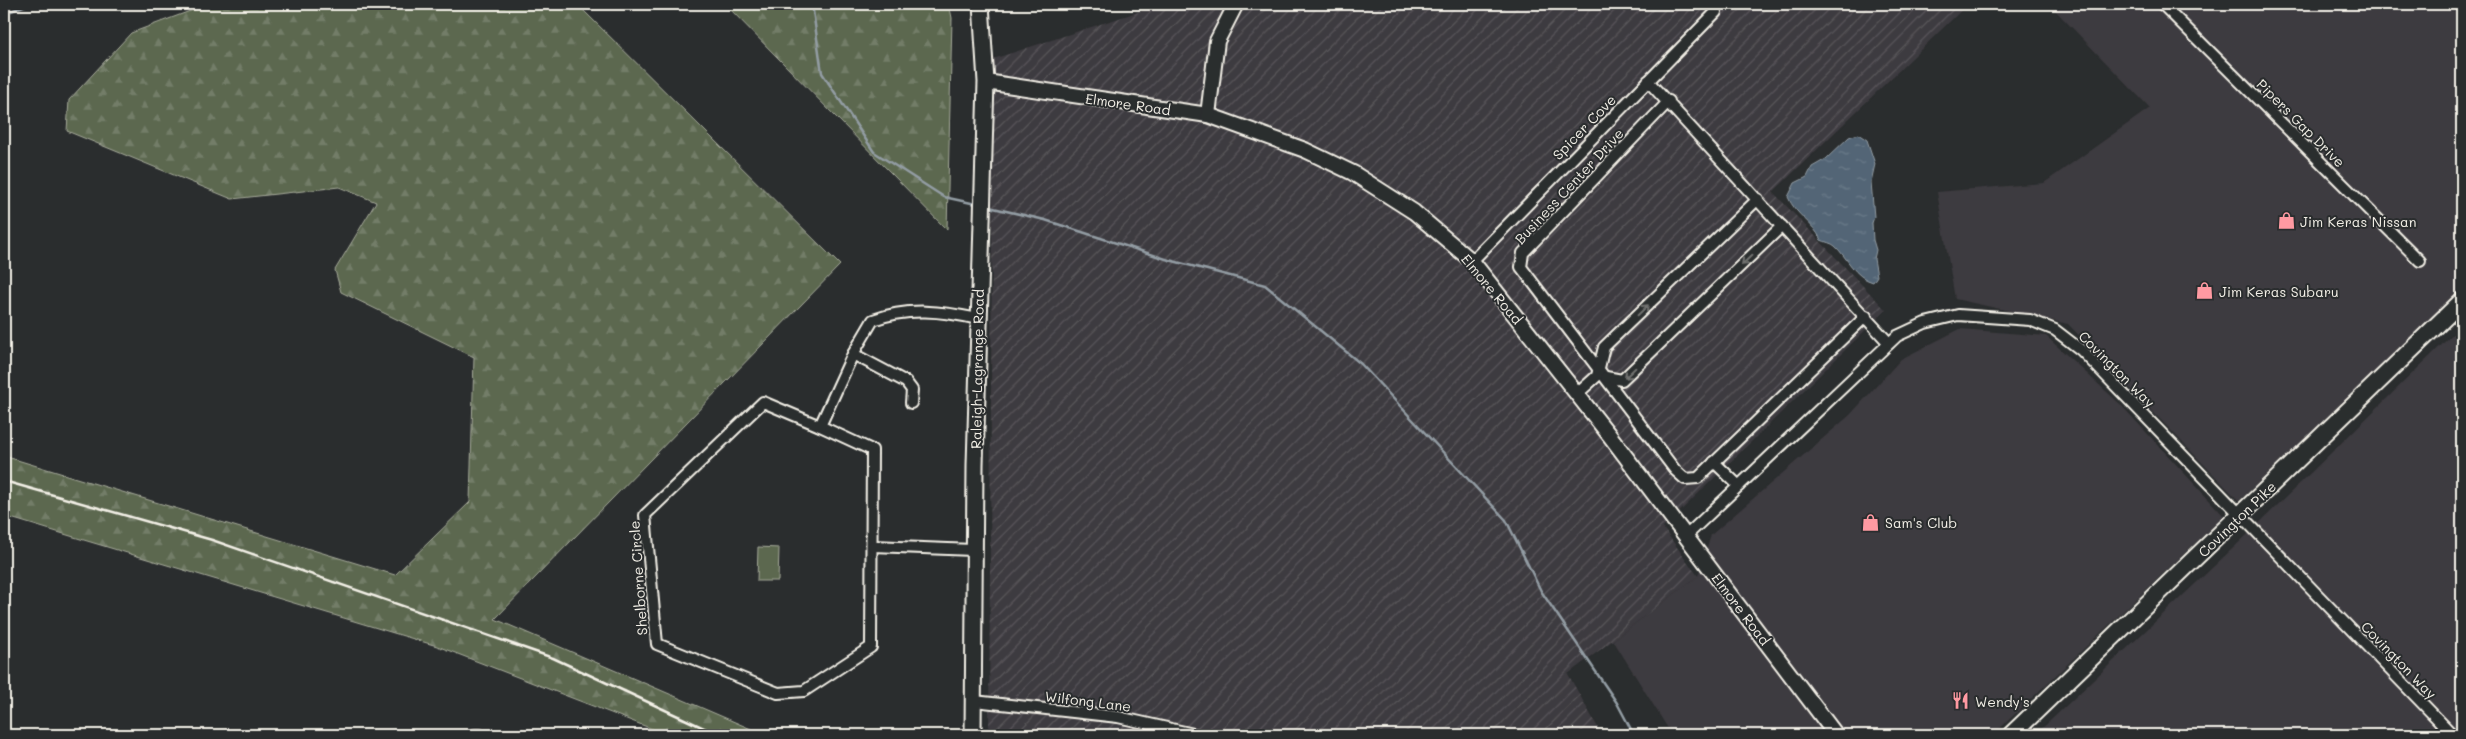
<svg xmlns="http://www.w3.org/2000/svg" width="2466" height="739" viewBox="0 0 2466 739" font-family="Mali,sans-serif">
<defs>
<pattern id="industrial-furrows" width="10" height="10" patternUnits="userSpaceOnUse" patternTransform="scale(1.25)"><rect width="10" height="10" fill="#3d3a3f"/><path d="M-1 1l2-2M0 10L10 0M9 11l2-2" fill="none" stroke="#5a575b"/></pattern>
<pattern id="forest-firs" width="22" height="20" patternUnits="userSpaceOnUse" patternTransform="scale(1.25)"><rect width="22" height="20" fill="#5b674f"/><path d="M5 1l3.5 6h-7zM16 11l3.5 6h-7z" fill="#737d68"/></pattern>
<pattern id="water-ripples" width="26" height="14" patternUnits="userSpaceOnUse" patternTransform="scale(1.25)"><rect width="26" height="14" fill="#536576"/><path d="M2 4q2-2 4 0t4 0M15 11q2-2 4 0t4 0" fill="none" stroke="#6c7c8a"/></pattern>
</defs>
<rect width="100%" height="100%" fill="#2a2d2e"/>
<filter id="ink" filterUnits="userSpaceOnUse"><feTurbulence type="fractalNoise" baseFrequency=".02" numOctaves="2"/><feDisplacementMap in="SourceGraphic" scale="10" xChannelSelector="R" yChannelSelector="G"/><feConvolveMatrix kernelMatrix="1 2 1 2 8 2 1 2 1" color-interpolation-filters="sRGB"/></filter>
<g filter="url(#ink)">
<g fill="#3d3a3f">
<polygon points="2049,4 2462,4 2462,288 2239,501 2068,324 1955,299 1937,192 2044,183 2150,108"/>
<polygon points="2462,325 2462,735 2035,735 2248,534"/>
<polygon points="1960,329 2046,336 2120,404 2224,516 1993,735 1672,735 1613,640 1698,576 1711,535 1850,415 1901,359"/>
</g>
<polygon fill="url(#industrial-furrows)" points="1162,4 1968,4 1773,192 1886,310 1663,528 1698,576 1568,674 1602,735 989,735 993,59"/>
<polygon fill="#5b674f" stroke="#a8ac9c" points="758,547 779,548 778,581 757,581"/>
<g fill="url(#forest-firs)" stroke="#a8ac9c">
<polygon points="209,4 577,4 840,265 495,619 765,735 668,735 437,646 4,516 4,456 395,575 470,502 474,357 341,292 335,270 376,202 339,187 232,199 67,131 69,100 131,33"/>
<polygon points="725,4 949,4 952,18 947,230"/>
</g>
<path fill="url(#water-ripples)" stroke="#939da4" d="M1858 134 1867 140 1875 164 1871 182 1874 217 1872 223 1873 240 1876 250 1874 259 1877 276 1873 282C1854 277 1848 258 1835 246 1832 243 1825 242 1821 240 1813 222 1796 216 1788 197L1795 183 1807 177 1812 167 1826 159 1849 137Z"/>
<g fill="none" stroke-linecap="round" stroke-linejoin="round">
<g stroke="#939da4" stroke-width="2.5">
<polyline points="812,4 822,73 874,152 944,197 976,204"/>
<polyline points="4,14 28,4"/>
<polyline points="989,207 1045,220 1169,260 1265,285 1361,364 1506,520 1541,591 1617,703 1634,735"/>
</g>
<defs>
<g id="minor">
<polyline points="2162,4 2420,261"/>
<polyline points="1648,81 1889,343"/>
<polyline points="1669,101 1523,253 1521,267 1675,470 1685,479 1698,478 1866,316"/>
<polyline points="1472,261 1716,12"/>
<polyline points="853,354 906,382 912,390 911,403"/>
<polyline points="1606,377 1622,380 1782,226"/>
<polyline points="1577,394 1597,376 1604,347 1758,199"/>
<polygon points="763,402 820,426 872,450 871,647 804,691 778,693 657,644 645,515"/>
<path d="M820 426 853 354 873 320C908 307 942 311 978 319"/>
<polyline points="1714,462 1739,486"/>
<polyline points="1686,536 1897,336 1925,323 1958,315 2030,320 2055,330 2081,350 2453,735"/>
<polyline points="873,546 973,550"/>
<polyline points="974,701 1118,717 1198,735"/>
<polyline points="475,735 480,735"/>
</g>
<g id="tertiary">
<polyline points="986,82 1208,115 1305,150 1353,173 1414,212 1472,261 1610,436 1836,735"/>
<polyline points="1208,115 1217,41 1236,4"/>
</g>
<polyline id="secondary" points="973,735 975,465 986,82 981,4"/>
<polyline id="primary" points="2011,735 2462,301"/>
</defs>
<use href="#minor" stroke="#f4f1e8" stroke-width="14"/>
<use href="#tertiary" stroke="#f4f1e8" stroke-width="18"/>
<use href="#secondary" stroke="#f4f1e8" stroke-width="19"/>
<use href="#primary" stroke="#f4f1e8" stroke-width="20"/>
<use href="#minor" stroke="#2a2d2e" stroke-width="10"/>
<use href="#tertiary" stroke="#2a2d2e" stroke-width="14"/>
<use href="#secondary" stroke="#2a2d2e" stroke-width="15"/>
<use href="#primary" stroke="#2a2d2e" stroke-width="16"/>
<polyline stroke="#f4f1e8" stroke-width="2.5" points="4,481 212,540 553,658 719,735"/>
</g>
<defs><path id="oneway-shaft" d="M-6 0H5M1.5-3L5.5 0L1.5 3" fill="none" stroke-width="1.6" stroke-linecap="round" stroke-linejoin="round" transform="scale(1.25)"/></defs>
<g stroke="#71726f">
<use href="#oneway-shaft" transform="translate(1747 260) rotate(136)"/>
<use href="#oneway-shaft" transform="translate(1643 310) rotate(-44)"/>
<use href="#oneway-shaft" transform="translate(1630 373) rotate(136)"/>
</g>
</g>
<defs>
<symbol id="shop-bare" viewBox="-9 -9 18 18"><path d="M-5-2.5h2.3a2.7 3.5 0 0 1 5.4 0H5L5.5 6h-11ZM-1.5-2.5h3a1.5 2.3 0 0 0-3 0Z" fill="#ff9aa2" stroke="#2a2d2e" stroke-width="2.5" paint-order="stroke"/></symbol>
<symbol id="restaurant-bare" viewBox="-9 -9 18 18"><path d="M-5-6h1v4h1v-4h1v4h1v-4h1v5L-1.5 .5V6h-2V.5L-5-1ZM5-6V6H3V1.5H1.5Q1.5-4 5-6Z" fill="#ff9aa2" stroke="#2a2d2e" stroke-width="2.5" paint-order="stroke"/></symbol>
</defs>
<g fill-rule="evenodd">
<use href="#shop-bare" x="2274" y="208" width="25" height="25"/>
<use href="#shop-bare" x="2192" y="278" width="25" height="25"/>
<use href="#shop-bare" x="1858" y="510" width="25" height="25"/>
<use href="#restaurant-bare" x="1948" y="688" width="25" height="25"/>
</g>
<g text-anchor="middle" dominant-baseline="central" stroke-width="4" stroke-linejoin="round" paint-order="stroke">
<g font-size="14" fill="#f4f1e8" stroke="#2a2d2e">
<text transform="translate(1128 104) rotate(8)">Elmore Road</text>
<text transform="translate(2301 123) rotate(45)">Pipers Gap Drive</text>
<text transform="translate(1584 127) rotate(-46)">Spicer Cove</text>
<text transform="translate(1569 186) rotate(-47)">Business Center Drive</text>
<text transform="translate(1492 289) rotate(50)">Elmore Road</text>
<text transform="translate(977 369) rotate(-89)">Raleigh-Lagrange Road</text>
<text transform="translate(2117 369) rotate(45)">Covington Way</text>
<text transform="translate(2237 519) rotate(-44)">Covington Pike</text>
<text transform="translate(638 578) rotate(-94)">Shelborne Circle</text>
<text transform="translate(1741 609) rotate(53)">Elmore Road</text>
<text transform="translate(2399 660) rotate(46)">Covington Way</text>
<text transform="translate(1088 701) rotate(7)">Wilfong Lane</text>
</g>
<g font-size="14" fill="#f4f1e8" stroke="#2a2d2e" text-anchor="start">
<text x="2300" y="221">Jim Keras Nissan</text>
<text x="2219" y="291">Jim Keras Subaru</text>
<text x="1885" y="522">Sam's Club</text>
<text x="1975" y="701">Wendy's</text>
</g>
</g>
<rect width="2466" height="739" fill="none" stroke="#2a2d2e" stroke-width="20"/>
<rect x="10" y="10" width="2446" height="719" fill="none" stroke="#f4f1e8" stroke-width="2" filter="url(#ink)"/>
</svg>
